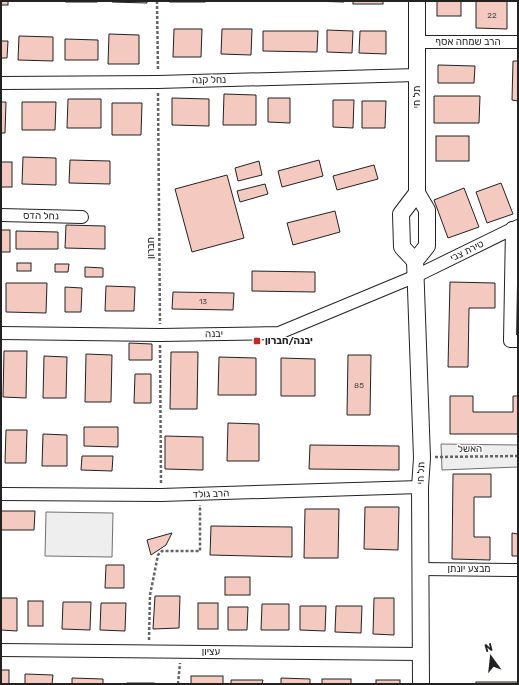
<svg xmlns="http://www.w3.org/2000/svg" width="519" height="685" viewBox="0 0 519 685" font-family="Rubik,Heebo,sans-serif">
<rect width="100%" height="100%" fill="#fff"/>
<g fill="#eee" stroke="#6f6f6f">
<polygon points="441,444 518,445 518,467 442,470"/>
<polygon points="46,512 113,513 112,557 45,556"/>
</g>
<g fill="#f3c9c0" stroke="#222">
<rect x="1" y="1" width="7" height="4"/>
<rect x="66" y="1" width="31" height="1"/>
<polygon points="112,1 147,1 147,3 112,2"/>
<rect x="170" y="1" width="35" height="1"/>
<polygon points="310,1 344,1 344,2"/>
<rect x="353" y="1" width="30" height="3"/>
<rect x="437" y="1" width="24" height="15"/>
<polygon points="476,1 507,1 507,29 476,28"/>
<polygon points="174,29 202,29 201,57 173,57"/>
<polygon points="222,29 252,29 251,55 221,54"/>
<polygon points="327,30 353,31 352,53 327,52"/>
<polygon points="263,31 318,31 317,52 263,51"/>
<polygon points="360,31 386,31 386,54 359,53"/>
<polygon points="109,34 139,35 139,64 108,64"/>
<polygon points="19,36 53,37 53,61 18,60"/>
<polygon points="65,39 98,40 98,60 65,60"/>
<polygon points="1,41 8,41 7,58 1,58"/>
<polygon points="513,61 518,61 518,101 512,100"/>
<polygon points="438,65 475,66 474,83 438,83"/>
<polygon points="224,94 256,95 256,125 223,125"/>
<polygon points="434,96 480,96 479,123 434,123"/>
<polygon points="172,98 209,99 209,126 172,125"/>
<polygon points="268,98 290,98 290,123 268,122"/>
<polygon points="68,99 101,99 101,128 67,128"/>
<polygon points="333,100 354,100 353,128 333,127"/>
<polygon points="362,101 386,101 385,128 362,128"/>
<polygon points="1,102 6,102 5,133 1,133"/>
<polygon points="22,102 56,102 55,130 22,130"/>
<polygon points="112,103 142,103 141,135 112,135"/>
<rect x="436" y="136" width="33" height="25"/>
<polygon points="23,157 56,158 56,185 22,184"/>
<polygon points="70,160 110,161 110,184 69,183"/>
<polygon points="319,160 323,176 282,187 278,171"/>
<polygon points="259,161 262,175 238,181 235,168"/>
<rect x="1" y="162" width="11" height="25"/>
<polygon points="374,165 378,179 337,190 333,176"/>
<polygon points="227,175 244,238 192,252 175,189"/>
<polygon points="501,183 513,214 487,223 476,192"/>
<polygon points="265,184 268,194 240,202 237,191"/>
<polygon points="464,188 479,227 448,238 434,200"/>
<polygon points="335,211 340,232 293,245 287,223"/>
<polygon points="66,225 105,226 105,249 65,248"/>
<rect x="1" y="230" width="9" height="22"/>
<polygon points="16,231 58,232 58,249 16,249"/>
<rect x="17" y="263" width="14" height="8"/>
<polygon points="55,264 69,264 68,272 55,272"/>
<polygon points="85,267 103,268 103,277 85,277"/>
<polygon points="252,271 315,272 315,292 252,291"/>
<polygon points="450,282 495,283 495,308 469,308 468,367 448,367"/>
<polygon points="6,283 47,283 46,313 6,312"/>
<polygon points="106,286 135,287 134,311 105,311"/>
<polygon points="65,287 82,288 81,312 65,312"/>
<polygon points="173,292 234,293 233,310 172,309"/>
<polygon points="129,343 152,344 152,360 129,360"/>
<polygon points="4,351 27,351 26,398 3,397"/>
<polygon points="171,352 198,352 197,409 170,409"/>
<polygon points="86,354 112,355 111,402 85,402"/>
<polygon points="348,355 371,355 370,415 347,415"/>
<polygon points="44,356 67,357 66,398 43,398"/>
<polygon points="219,357 256,358 256,395 218,395"/>
<polygon points="281,358 315,359 315,396 281,396"/>
<polygon points="135,374 151,374 151,403 134,403"/>
<polygon points="450,396 473,396 473,412 513,412 513,396 518,396 518,434 450,434"/>
<polygon points="228,423 259,424 259,461 227,461"/>
<polygon points="84,427 118,427 118,447 84,446"/>
<polygon points="6,430 27,430 26,463 5,463"/>
<polygon points="43,434 67,435 67,466 42,466"/>
<polygon points="165,436 203,437 203,470 165,469"/>
<polygon points="310,445 399,446 399,470 309,469"/>
<polygon points="82,456 113,456 112,471 81,470"/>
<polygon points="453,474 491,474 491,497 474,497 474,537 490,537 490,560 452,559"/>
<polygon points="365,507 399,507 398,550 364,549"/>
<polygon points="305,509 339,509 338,558 304,558"/>
<polygon points="1,511 35,511 34,530 1,530"/>
<polygon points="211,526 292,527 292,557 210,555"/>
<polygon points="172,533 166,545 151,555 147,540"/>
<polygon points="512,533 518,534 518,556 512,556"/>
<polygon points="106,565 124,565 124,588 105,588"/>
<rect x="225" y="577" width="25" height="18"/>
<polygon points="155,596 180,596 179,628 153,629"/>
<polygon points="1,598 17,598 17,631 1,630"/>
<polygon points="374,598 394,598 394,635 373,634"/>
<rect x="28" y="601" width="15" height="25"/>
<polygon points="63,602 91,602 90,630 62,629"/>
<polygon points="101,603 126,603 125,631 100,630"/>
<rect x="198" y="603" width="20" height="26"/>
<polygon points="262,604 289,604 289,630 261,630"/>
<polygon points="300,606 326,606 325,631 300,630"/>
<polygon points="336,606 362,606 361,633 335,632"/>
<polygon points="228,607 248,607 247,630 228,630"/>
<rect x="1" y="670" width="8" height="14"/>
<polygon points="25,674 53,675 52,684 25,684"/>
<rect x="191" y="676" width="32" height="8"/>
<polygon points="72,678 103,679 103,684 72,684"/>
<polygon points="281,678 310,679 310,684 281,684"/>
<rect x="322" y="679" width="29" height="5"/>
<polygon points="231,680 263,680 262,684 231,684"/>
<rect x="376" y="680" width="24" height="4"/>
<rect x="476" y="682" width="42" height="2"/>
<rect x="127" y="683" width="27" height="1"/>
</g>
<g fill="none" stroke-linecap="round" stroke-linejoin="round">
<defs>
<g id="street">
<polyline points="417,42 518,42"/>
<polyline points="1,83 158,82 417,75"/>
<polyline points="1,215 82,217"/>
<polyline points="512,228 510,341 518,341"/>
<polyline points="1,333 160,335 279,333 416,276 518,226"/>
<polyline points="1,494 161,495 420,487"/>
<polyline points="420,569 518,570"/>
<polyline points="1,650 421,654"/>
</g>
<g id="secondary">
<polyline points="417,1 417,193 427,210 427,246 415,261 422,458 420,487 421,684"/>
<polyline points="415,261 402,247 401,214 417,193"/>
</g>
</defs>
<use href="#street" stroke="#222" stroke-width="14"/>
<use href="#secondary" stroke="#222" stroke-width="18"/>
<g stroke="#646464" stroke-width="2.5" stroke-dasharray="3 2" stroke-linecap="butt">
<polyline points="157,1 158,70"/>
<polyline points="158,93 160,324"/>
<polyline points="160,345 161,484"/>
<polyline points="435,457 518,456"/>
<polyline points="149,640 150,595 158,555 162,551 200,551 200,505"/>
<polyline points="178,684 180,663"/>
</g>
<use href="#street" stroke="#fff" stroke-width="12"/>
<use href="#secondary" stroke="#fff" stroke-width="16"/>
</g>
<rect fill="#c62828" stroke="#fff" stroke-width="1.5" x="253" y="337" width="8" height="8" rx="2"/>
<g text-anchor="middle" dominant-baseline="central" stroke-width="3" stroke-linejoin="round" paint-order="stroke">
<g font-size="8" fill="#564c4a">
<text x="492" y="15">22</text>
<text x="203" y="301">13</text>
<text x="359" y="385">85</text>
</g>
<g font-size="10" fill="#222" stroke="#fff">
<text x="468" y="42">הרב שמחה אסף</text>
<text transform="translate(209 80) rotate(-1)">נחל קנה</text>
<text transform="translate(417 97) rotate(-90)">תל חי</text>
<text transform="translate(41 216) rotate(1)">נחל הדס</text>
<text transform="translate(151 248) rotate(-90)">חברון</text>
<text transform="translate(467 251) rotate(-26)">טירת צבי</text>
<text transform="translate(214 334) rotate(-1)">יבנה</text>
<text transform="translate(470 449) rotate(-1)">האשל</text>
<text transform="translate(421 473) rotate(-88)">תל חי</text>
<text transform="translate(211 494) rotate(-2)">הרב גולד</text>
<text x="469" y="569">מבצע יונתן</text>
<text x="211" y="652">עציון</text>
</g>
<g font-size="10" font-weight="bold" fill="#222" stroke="#fff" text-anchor="start">
<text x="265" y="341">יבנה/חברון</text>
</g>
</g>
<rect width="519" height="685" fill="none" stroke="#222222" stroke-width="4"/>
<g transform="translate(491 657) rotate(345)" stroke="#ffffff" stroke-width="3" paint-order="stroke">
<path d="M0-3L7 15L0 10L-7 15Z" fill="#222222"/>
<text y="-6" font-size="11" font-weight="bold" text-anchor="middle" fill="#222222">N</text>
</g>
</svg>
